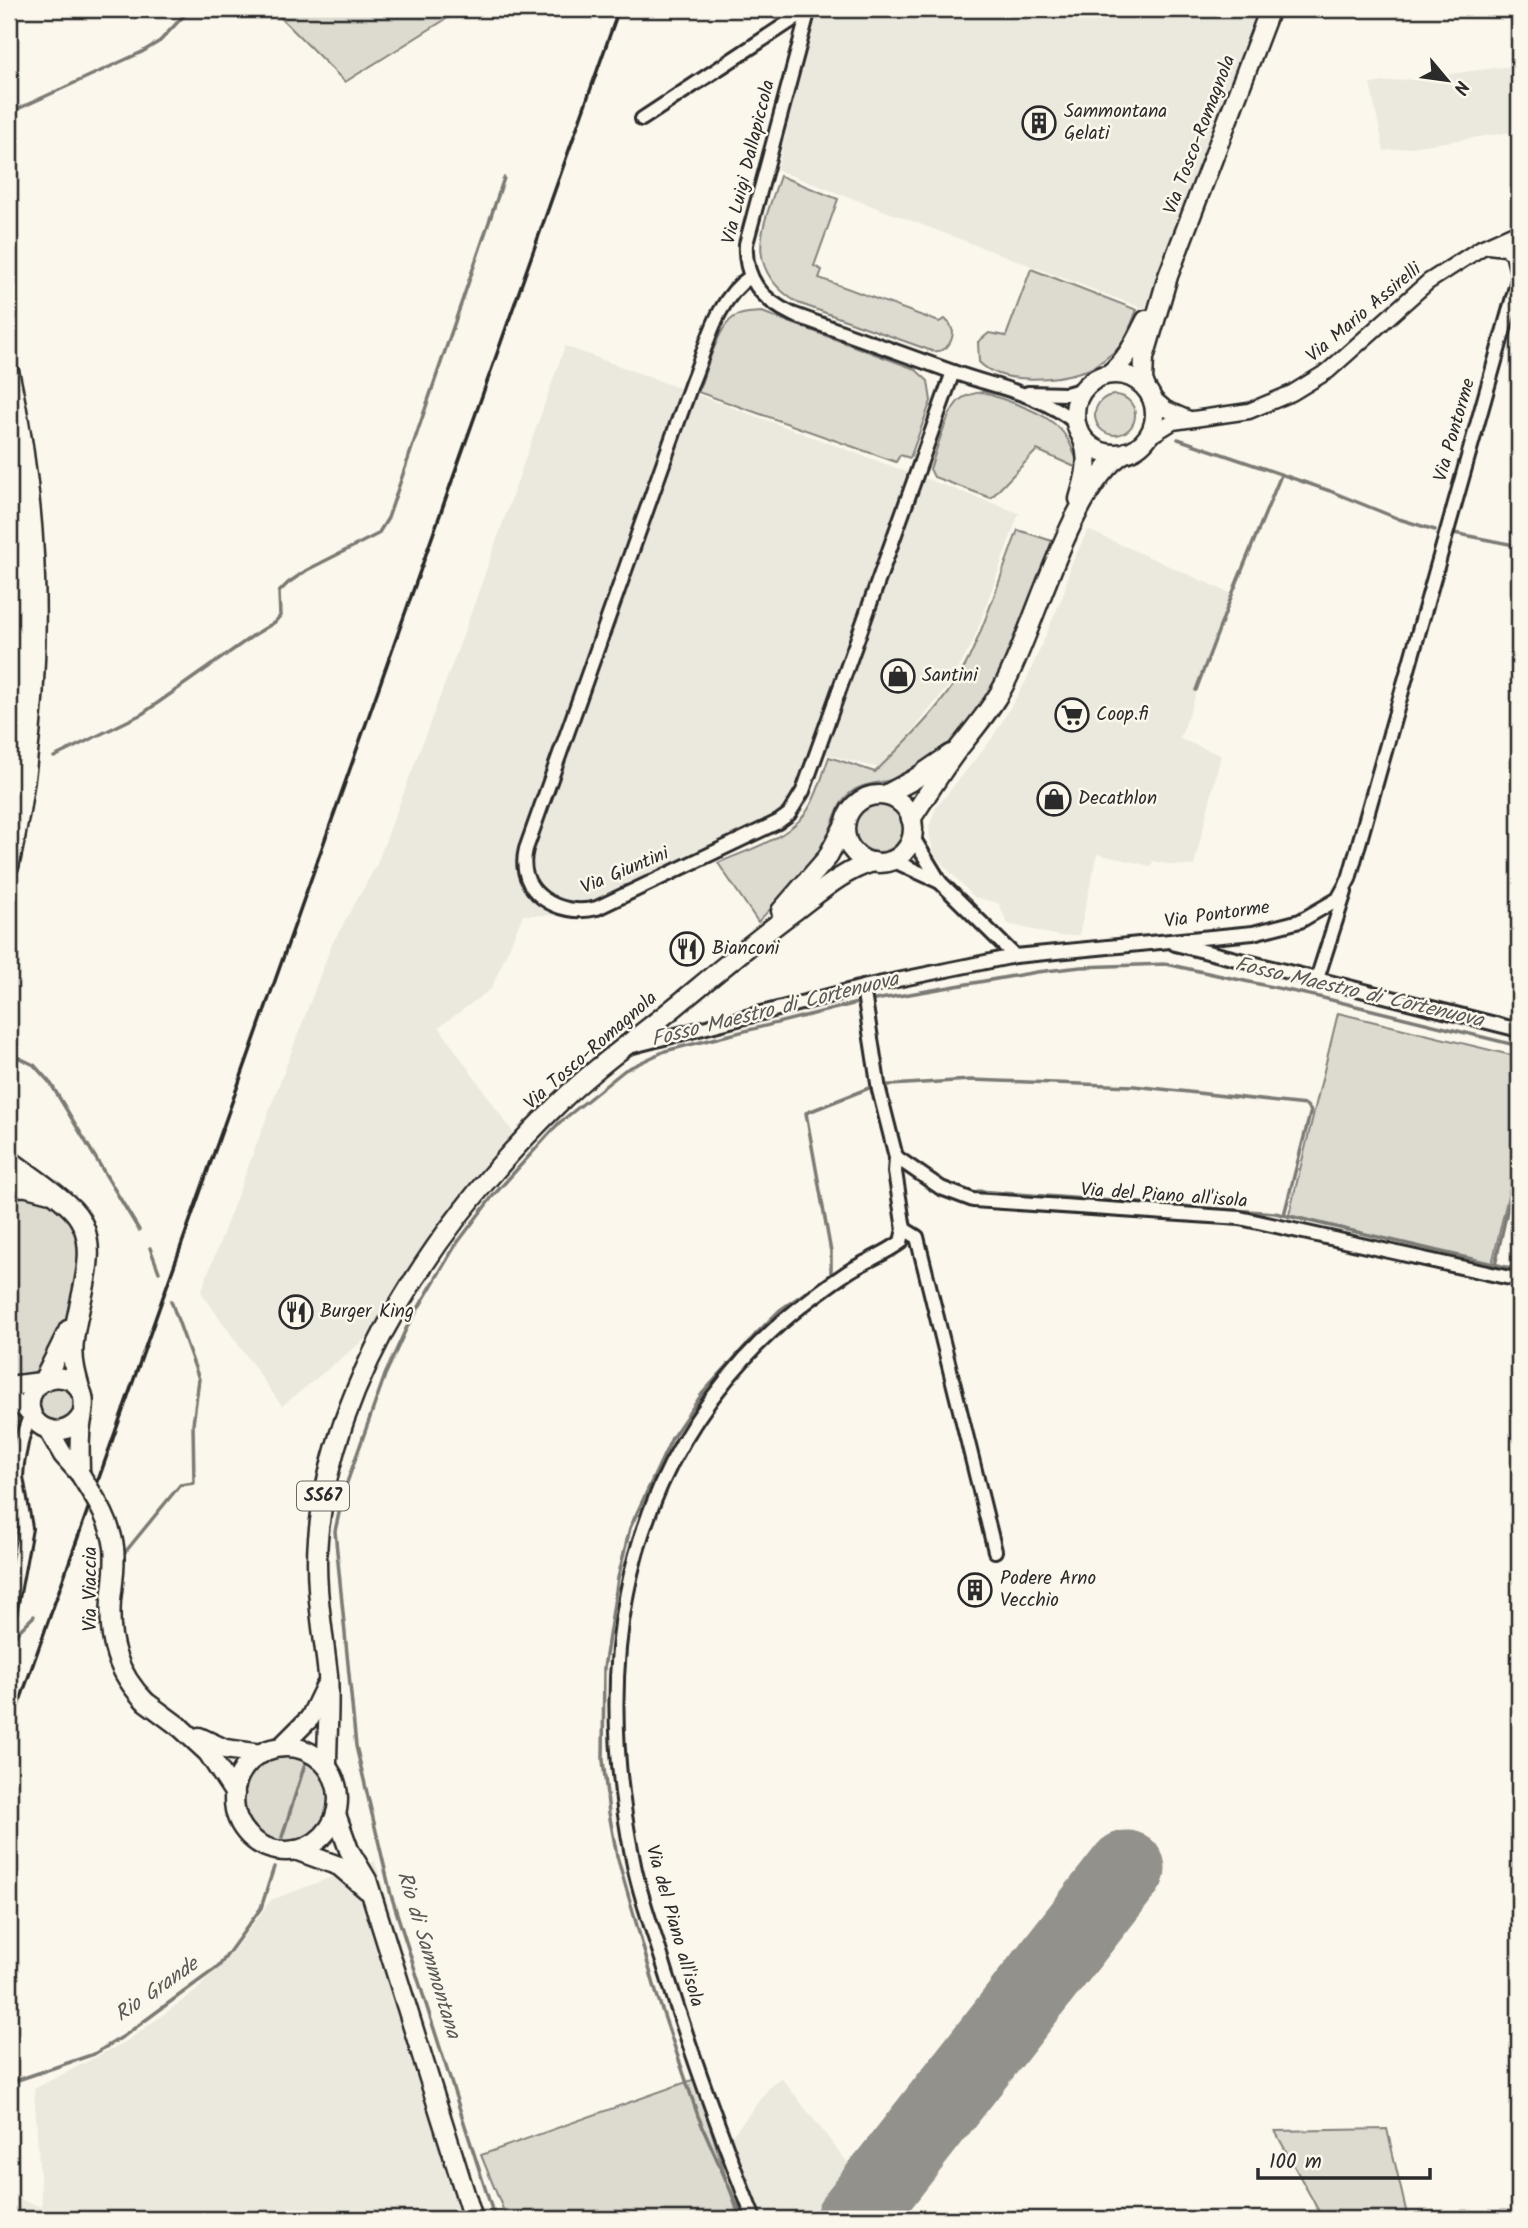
<svg xmlns="http://www.w3.org/2000/svg" width="1528" height="2228" viewBox="0 0 1528 2228" font-family="Kalam,sans-serif">
<rect width="100%" height="100%" fill="#fbf7ec"/>
<filter id="ink" filterUnits="userSpaceOnUse"><feTurbulence type="fractalNoise" baseFrequency=".0143" numOctaves="2"/><feDisplacementMap in="SourceGraphic" scale="14" xChannelSelector="R" yChannelSelector="G"/><feConvolveMatrix kernelMatrix="1 2 1 2 8 2 1 2 1" color-interpolation-filters="sRGB"/></filter>
<g filter="url(#ink)">
<g fill="#ebe8de">
<polygon points="815,9 1260,9 1145,309 777,170"/>
<polygon points="1519,65 1519,131 1384,151 1370,84"/>
<polygon points="565,346 1019,513 973,642 952,681 904,742 878,768 826,754 798,816 777,832 595,916 523,915 491,989 439,1027 514,1134 364,1340 282,1406 201,1292 332,944 376,866 464,633"/>
<polygon points="1088,530 1232,594 1180,739 1221,755 1194,866 1171,865 1153,861 1151,866 1097,854 1079,935 1059,936 1008,924 998,903 974,897 936,857 930,840 929,827 936,808 991,740 1026,681 1063,595 1071,565"/>
<polygon points="1121,1833 1131,1833 1134,1836 1150,1887 892,2219 763,2219 732,2136 773,2083 781,2078 783,2080 854,2171 1109,1845"/>
<polygon points="375,1861 483,2219 9,2219 9,2196 42,2207 34,2089 127,2041 196,1991 234,1950 271,1900"/>
</g>
<g fill="#dddad0" stroke="#84827e" stroke-width="2">
<polygon points="272,9 462,9 345,82"/>
<path d="M780 176 838 199 814 266 822 270 819 278 939 322 945 319 950 324 953 332C952 344 945 353 932 351L798 303C741 268 763 226 780 176Z"/>
<path d="M1031 269 1137 310C1131 324 1126 342 1114 352 1106 358 1096 367 1087 370 1057 380 1002 386 979 362L978 342 989 333 1006 336Z"/>
<path d="M762 312 915 369 928 381 931 401 910 458 900 455 896 462 698 392C706 372 717 328 734 317 743 312 752 313 762 312Z"/>
<path d="M983 392C1016 405 1061 413 1073 451 1076 457 1077 460 1075 467L1037 450 991 498 934 477 930 469C936 452 947 409 961 399 968 394 975 393 983 392Z"/>
<circle cx="1115" cy="415" r="20"/>
<path d="M1018 530 1052 541C1022 618 1000 706 932 758 921 767 908 775 895 779 880 784 863 782 850 793 832 808 832 836 820 855 803 879 778 900 758 922L718 863C747 850 785 840 805 814 817 797 822 776 829 757L875 772C909 739 950 699 970 656 989 615 1002 571 1018 530Z"/>
<circle cx="879" cy="828" r="24"/>
<polygon points="1338,1013 1519,1057 1519,1149 1492,1264 1289,1215"/>
<polygon points="9,1191 43,1197 63,1212 76,1230 81,1255 66,1323 40,1369 27,1376 9,1380"/>
<circle cx="58" cy="1405" r="18"/>
<circle cx="287" cy="1798" r="43"/>
<polygon points="695,2079 739,2219 507,2219 481,2155"/>
<polygon points="1387,2129 1408,2219 1323,2219 1275,2131"/>
</g>
<g fill="none" stroke-linecap="round" stroke-linejoin="round">
<g stroke="#7b7a75" stroke-width="3.5">
<polyline points="9,113 142,52 160,41 190,9"/>
<polyline points="1178,439 1330,491 1399,519 1435,530"/>
<polyline points="1454,533 1519,546"/>
<polyline points="1196,690 1235,587 1281,475"/>
<polyline points="54,757 142,714 254,635 275,622 280,616 279,592 288,583 307,570 378,534 388,518 504,178"/>
<polyline points="869,1001 1037,972 1081,967 1166,964 1319,997 1519,1046"/>
<polyline points="9,1053 34,1065 51,1084 139,1230"/>
<polyline points="978,1191 1275,1213 1519,1270"/>
<polyline points="150,1248 159,1272"/>
<polyline points="1495,1265 1519,1157"/>
<polyline points="122,1556 180,1485 194,1483 193,1424 199,1379 171,1301"/>
<polyline points="92,1587 106,1575"/>
<polyline points="9,1641 34,1616"/>
<polyline points="282,1837 305,1764"/>
<polyline points="9,2083 94,2054 124,2036 219,1966 261,1908 274,1867"/>
<polyline points="495,2219 391,1895 356,1746 335,1531 344,1491 385,1375 406,1329 455,1246 492,1197 559,1123 625,1070 665,1051 861,1002"/>
<polyline points="743,2219 698,2116 656,1992 617,1856 609,1813 603,1760 604,1668 618,1578 630,1528 672,1438 702,1394 757,1333 780,1310 831,1275 831,1252 806,1113 874,1086 971,1080 1134,1086 1306,1105 1311,1111 1310,1114 1284,1215"/>
</g>
<polyline stroke="#93918c" stroke-width="77" points="854,2219 1127,1869"/>
<defs>
<g id="minor">
<path d="M809 9 746 244C744 279 762 300 792 314 846 333 899 353 953 372 995 387 1041 394 1076 423"/>
<polyline points="642,119 809,9"/>
<path d="M750 277C716 299 707 346 692 382L526 849C515 892 559 918 597 908L778 822 789 814 803 791 953 372"/>
<polyline points="1028,393 1066,394 1084,389"/>
<polyline points="912,836 940,882 1015,956"/>
<polyline points="892,860 940,882"/>
<polyline points="1175,944 1317,979 1345,892"/>
<polyline points="1317,979 1519,1030"/>
<polyline points="629,1047 863,987 1015,956 1253,933 1300,921 1338,899 1349,879 1519,276"/>
<polyline points="896,1157 941,1188 973,1200 1240,1218 1519,1280"/>
<polyline points="904,1229 917,1237 995,1551"/>
<polyline points="9,1614 25,1528 16,1477 17,1463 22,1438 31,1413"/>
<path d="M754 2219C722 2138 692 2056 666 1972 655 1935 640 1898 633 1860 596 1678 616 1499 745 1358 775 1325 811 1297 848 1272 865 1261 885 1254 901 1242L904 1229 895 1172 896 1157 879 1090 863 987"/>
</g>
<g id="tertiary">
<polyline points="1488,246 1505,248 1513,253 1519,277"/>
<polyline points="1152,397 1166,409 1189,419"/>
<polyline points="1147,438 1173,422 1249,411 1292,393 1328,371 1428,282 1481,248 1519,231"/>
</g>
<g id="primary">
<path d="M1109 374C1127 360 1136 340 1146 320"/>
<circle cx="1115" cy="414" r="40"/>
<polyline points="1146,388 1143,380 1144,358 1168,276 1270,9"/>
<path d="M1079 499C1086 476 1091 457 1081 435"/>
<polyline points="885,795 913,780 951,754"/>
<circle cx="879" cy="829" r="34"/>
<path d="M911 819C927 795 942 770 959 748 975 728 991 709 1003 687 1035 629 1071 483 1126 452"/>
<polyline points="781,911 827,858 845,824"/>
<polyline points="9,1386 41,1382"/>
<polyline points="9,1399 31,1412"/>
<polyline points="48,1429 63,1455 80,1474"/>
<path d="M80 1474C80 1461 79 1449 80 1436 80 1422 87 1406 82 1393 72 1371 39 1373 31 1396 22 1428 65 1445 82 1415"/>
<polyline points="146,1702 181,1728 208,1753 235,1794"/>
<polyline points="199,1737 225,1749 261,1754"/>
<polyline points="281,1747 310,1718 325,1687"/>
<circle cx="286" cy="1799" r="52"/>
<path d="M327 1766C327 1736 330 1705 328 1675 323 1630 314 1584 318 1539 332 1376 443 1216 558 1104 594 1068 637 1038 676 1006 716 973 755 940 796 910 821 891 843 871 873 862"/>
<polyline points="336,1814 349,1850 367,1880 473,2219"/>
<polyline points="295,1850 339,1866 367,1890"/>
</g>
<g id="trunk">
<path d="M9 373C44 532 44 706 9 865"/>
<path d="M9 454C22 564 23 676 9 786"/>
<path d="M9 1160C30 1176 55 1191 73 1210 107 1247 74 1305 73 1347 72 1362 76 1376 80 1390"/>
<polyline points="9,1187 25,1186 48,1192"/>
<polyline points="44,1380 69,1330"/>
</g>
</defs>
<use href="#minor" stroke="#2b2b2b" stroke-width="18"/>
<use href="#tertiary" stroke="#2b2b2b" stroke-width="19"/>
<use href="#primary" stroke="#2b2b2b" stroke-width="23"/>
<use href="#trunk" stroke="#2b2b2b" stroke-width="24"/>
<use href="#minor" stroke="#fbf7ec" stroke-width="12"/>
<use href="#tertiary" stroke="#fbf7ec" stroke-width="14"/>
<use href="#primary" stroke="#fbf7ec" stroke-width="18"/>
<use href="#trunk" stroke="#fbf7ec" stroke-width="19"/>
<polyline stroke="#2b2b2b" stroke-width="3.5" points="9,1732 619,9"/>
<defs>
<path id="primary-bridge" d="M80 1474C94 1497 110 1519 114 1547 116 1565 113 1582 111 1600 108 1641 117 1673 146 1702"/>
</defs>
<use href="#primary-bridge" stroke="#2b2b2b" stroke-width="23" stroke-linecap="butt"/>
<use href="#primary-bridge" stroke="#fbf7ec" stroke-width="18"/>
</g>
</g>
<defs>
<symbol id="building-ring" viewBox="-11 -11 22 22"><circle r="9.5" fill="#fbf7ec" stroke="#2b2b2b" stroke-width="1.5"/><path d="M-4-6H4V6H1V3H-1V6H-4ZM-2.5-4.3h1.7v1.8h-1.7ZM.8-4.3h1.7v1.8H.8ZM-2.5-1h1.7V.8h-1.7ZM.8-1h1.7V.8H.8Z" fill="#2b2b2b"/></symbol>
<symbol id="shop-ring" viewBox="-11 -11 22 22"><circle r="9.5" fill="#fbf7ec" stroke="#2b2b2b" stroke-width="1.5"/><path d="M-5-2.5h2.3a2.7 3.5 0 0 1 5.4 0H5L5.5 6h-11ZM-1.5-2.5h3a1.5 2.3 0 0 0-3 0Z" fill="#2b2b2b"/></symbol>
<symbol id="supermarket-ring" viewBox="-11 -11 22 22"><circle r="9.5" fill="#fbf7ec" stroke="#2b2b2b" stroke-width="1.5"/><path d="M-6-5.5h2.5l.6 2H6L4.5 2H-2.5L-4.4-4H-6ZM-1.5 3.2a1.3 1.3 0 1 0 .1 0ZM3 3.2a1.3 1.3 0 1 0 .1 0Z" fill="#2b2b2b"/></symbol>
<symbol id="restaurant-ring" viewBox="-11 -11 22 22"><circle r="9.5" fill="#fbf7ec" stroke="#2b2b2b" stroke-width="1.5"/><path d="M-5-6h1v4h1v-4h1v4h1v-4h1v5L-1.5 .5V6h-2V.5L-5-1ZM5-6V6H3V1.5H1.5Q1.5-4 5-6Z" fill="#2b2b2b"/></symbol>
</defs>
<g fill-rule="evenodd">
<use href="#building-ring" x="1020" y="104" width="38" height="38"/>
<use href="#shop-ring" x="879" y="657" width="38" height="38"/>
<use href="#supermarket-ring" x="1053" y="696" width="38" height="38"/>
<use href="#shop-ring" x="1035" y="780" width="38" height="38"/>
<use href="#restaurant-ring" x="668" y="930" width="38" height="38"/>
<use href="#restaurant-ring" x="277" y="1293" width="38" height="38"/>
<use href="#building-ring" x="956" y="1571" width="38" height="38"/>
</g>
<g text-anchor="middle" dominant-baseline="central" stroke-width="5" stroke-linejoin="round" paint-order="stroke">
<rect fill="#fbf7ec" stroke="#696865" stroke-width="2" x="297" y="1481.5" width="52" height="29" rx="5"/>
<g font-size="18" font-weight="bold" fill="#2b2b2b">
<text x="323" y="1496">SS67</text>
</g>
<g font-size="19" fill="#2b2b2b" stroke="#fbf7ec" text-anchor="start">
<text x="1064" y="112">Sammontana<tspan x="1064" dy="22">Gelati</tspan></text>
<text x="922" y="676">Santini</text>
<text x="1096" y="715">Coop.fi</text>
<text x="1078" y="799">Decathlon</text>
<text x="712" y="949">Bianconi</text>
<text x="320" y="1312">Burger King</text>
<text x="1000" y="1579">Podere Arno<tspan x="1000" dy="22">Vecchio</tspan></text>
</g>
<g font-size="19" fill="#2b2b2b" stroke="#fbf7ec">
<text transform="translate(1200 135) rotate(-69)">Via Tosco-Romagnola</text>
<text transform="translate(749 162) rotate(-76)">Via Luigi Dallapiccola</text>
<text transform="translate(1364 313) rotate(-40)">Via Mario Assirelli</text>
<text transform="translate(1455 430) rotate(-74)">Via Pontorme</text>
<text transform="translate(625 871) rotate(-23)">Via Giuntini</text>
<text transform="translate(1217 915) rotate(-8)">Via Pontorme</text>
<text transform="translate(591 1051) rotate(-41)">Via Tosco-Romagnola</text>
<text transform="translate(1164 1196) rotate(4)">Via del Piano all'isola</text>
<text transform="translate(91 1589) rotate(-90)">Via Viaccia</text>
<text transform="translate(674 1926) rotate(74)">Via del Piano all'isola</text>
</g>
<g font-size="21" font-style="italic" fill="#5a5956" stroke="#fbf7ec">
<text transform="translate(1359 993) rotate(13)">Fosso Maestro di Cortenuova</text>
<text transform="translate(775 1010) rotate(-14)">Fosso Maestro di Cortenuova</text>
<text transform="translate(428 1955) rotate(73)">Rio di Sammontana</text>
<text transform="translate(157 1990) rotate(-35)">Rio Grande</text>
</g>
</g>
<rect width="1528" height="2228" fill="none" stroke="#fbf7ec" stroke-width="35"/>
<rect x="18" y="18" width="1493" height="2193" fill="none" stroke="#2b2b2b" stroke-width="2.5" filter="url(#ink)"/>
<g transform="translate(1447 80) rotate(119)" stroke="#fbf7ec" stroke-width="5" paint-order="stroke">
<path d="M0-5L12 26L0 18L-12 26Z" fill="#2b2b2b"/>
<text y="-10" font-size="19" font-weight="bold" text-anchor="middle" fill="#2b2b2b">N</text>
</g>
<path d="M1258 2168v10h172v-10" fill="none" stroke="#2b2b2b" stroke-width="3.5"/>
<text x="1269" y="2168" font-size="21" fill="#2b2b2b" stroke="#fbf7ec" stroke-width="5" paint-order="stroke">100 m</text>
</svg>
